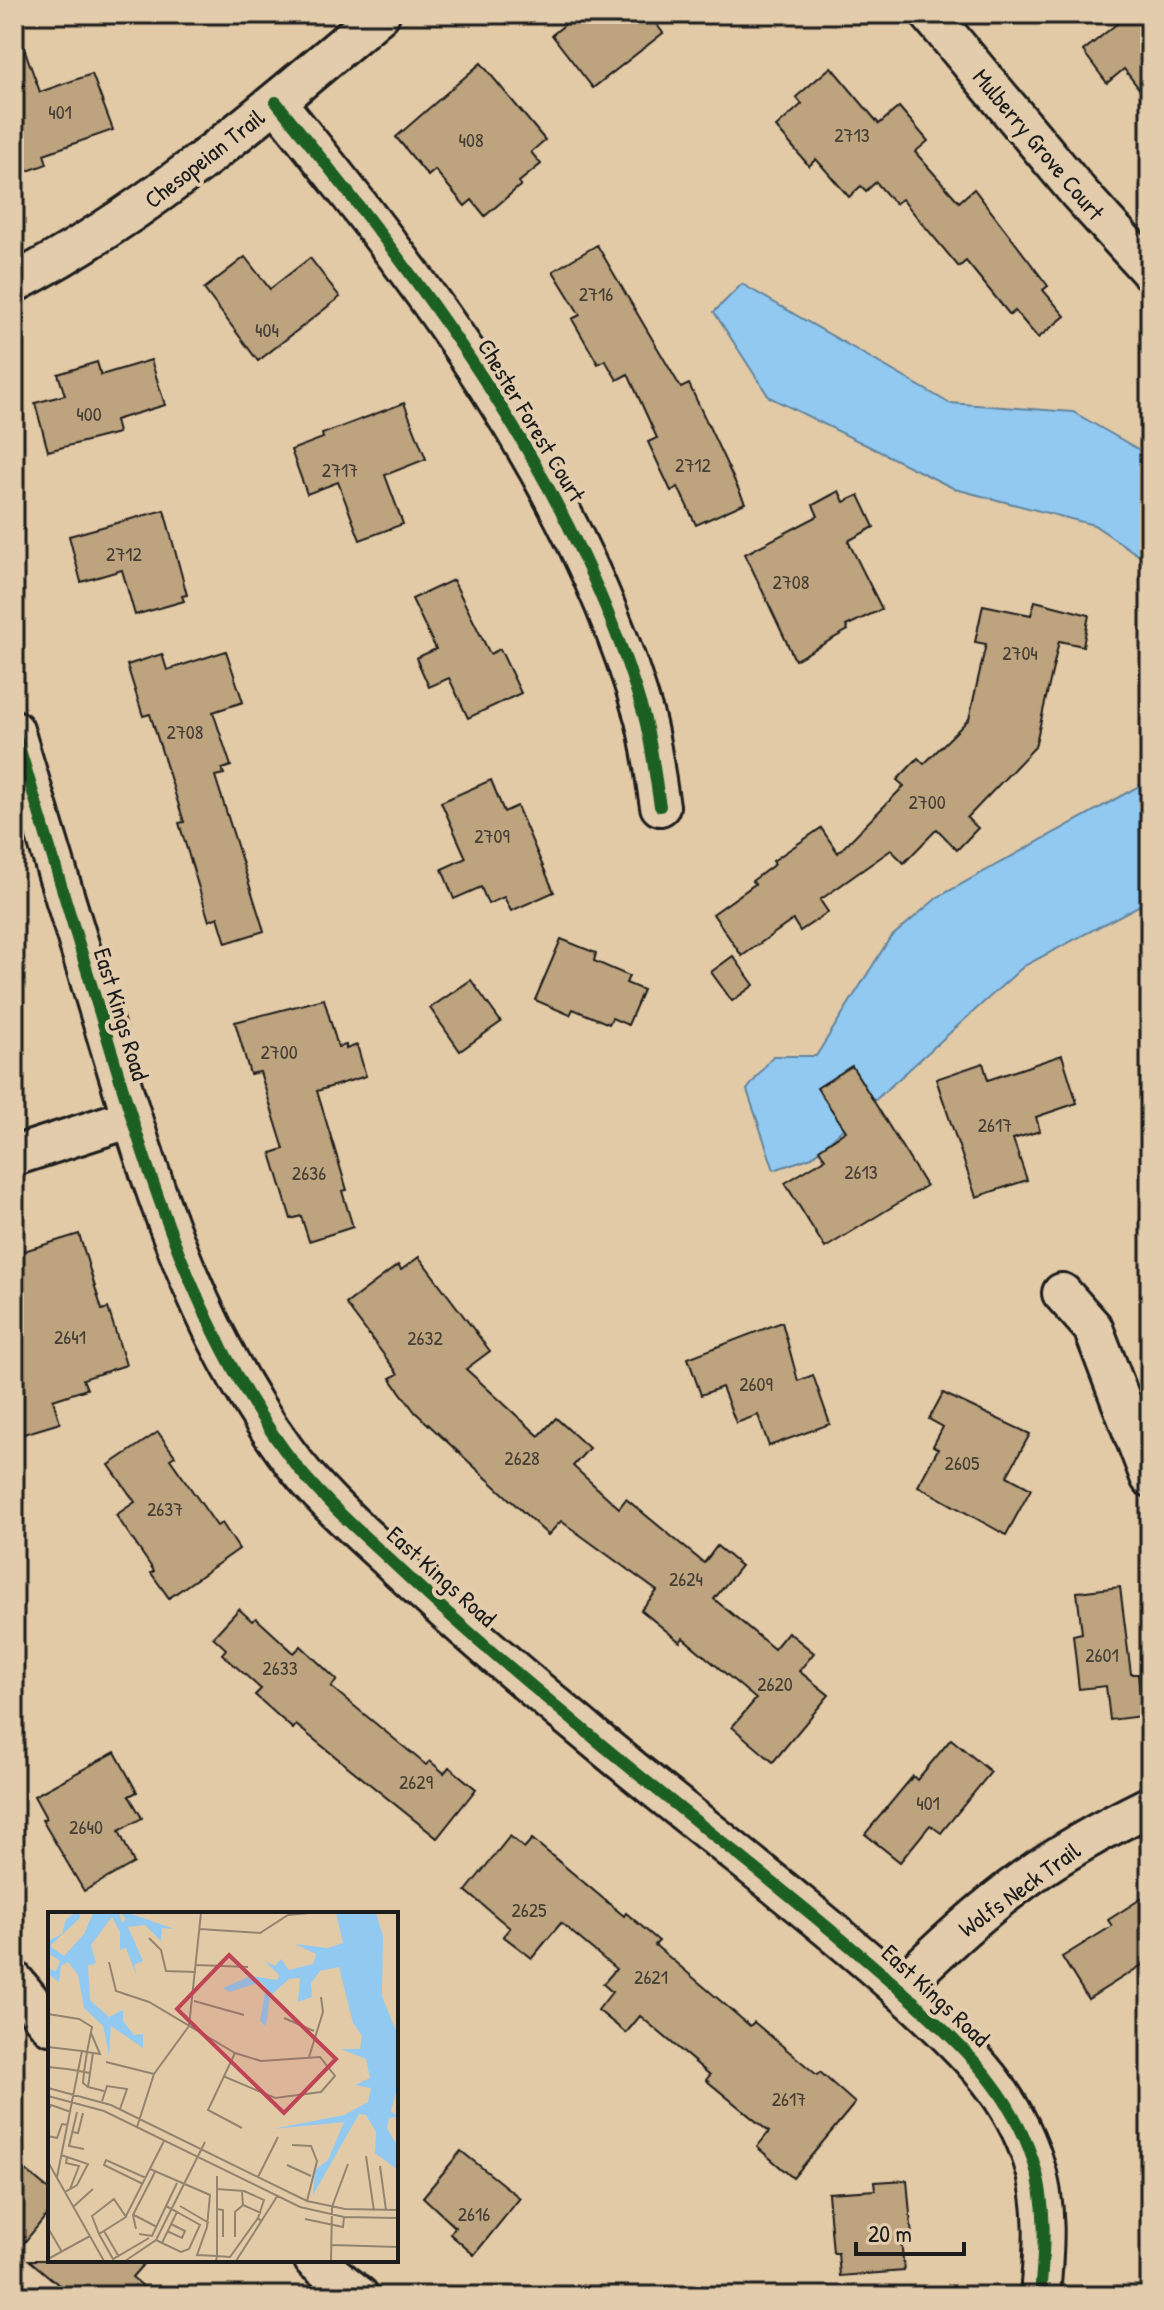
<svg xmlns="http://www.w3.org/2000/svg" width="1164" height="2310" viewBox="0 0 1164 2310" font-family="'Patrick Hand',sans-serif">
<rect width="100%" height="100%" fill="#e3caa6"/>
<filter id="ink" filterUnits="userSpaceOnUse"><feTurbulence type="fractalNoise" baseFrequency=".0125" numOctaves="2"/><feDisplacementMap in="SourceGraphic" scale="16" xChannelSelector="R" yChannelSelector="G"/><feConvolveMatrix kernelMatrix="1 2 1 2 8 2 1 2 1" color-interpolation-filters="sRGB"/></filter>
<g filter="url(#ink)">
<g fill="#92c9f1" stroke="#63849c" stroke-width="2">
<polygon points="742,284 949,403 1073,412 1150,456 1150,563 1094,525 955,489 769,397 714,312"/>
<polygon points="1150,780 1150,900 1024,966 812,1157 774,1170 747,1090 773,1056 816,1056 890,938 938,897"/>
</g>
<g fill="#bda37e" stroke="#1c1c1c" stroke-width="2">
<polygon points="578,14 649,14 663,33 593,88 552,35"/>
<polygon points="1129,14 1150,14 1150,103 1124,69 1107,83 1083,51"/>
<polygon points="17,29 40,92 92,74 113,130 44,154 47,164 14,176 14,30"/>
<polygon points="481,63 545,140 531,152 541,164 519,182 521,185 485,216 472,200 465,206 435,170 428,176 396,137"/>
<polygon points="831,67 879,124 899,107 928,141 915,152 959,202 974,189 1048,286 1043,290 1065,316 1038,338 1015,311 1010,315 966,261 959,267 902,199 895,204 876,182 866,191 861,186 849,197 816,159 809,166 776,127 802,104 796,97"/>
<polygon points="597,245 681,388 689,384 745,503 696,525 678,487 671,491 648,442 657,438 628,374 617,380 605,360 598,364 572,319 580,315 553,271"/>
<polygon points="245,257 270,289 310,258 340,297 258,361 204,289"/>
<polygon points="151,360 165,405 115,420 118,433 48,451 35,403 65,395 58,374 97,362 101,375"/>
<polygon points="404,403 426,459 385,475 403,524 360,540 338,482 307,494 291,450 323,438 322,434"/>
<polygon points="839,491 844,502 859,495 874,527 848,541 882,609 846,626 848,630 795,660 745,554 818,516 813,505"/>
<polygon points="164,510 187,595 182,596 184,601 135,615 122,570 81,582 69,536"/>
<polygon points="453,580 490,654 500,649 521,693 468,718 449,678 429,687 416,658 436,649 412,599"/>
<polygon points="1035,601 1089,615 1083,646 1059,641 1035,747 967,818 978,828 957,850 937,829 904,863 891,850 820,900 828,912 800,931 793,920 742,956 713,914 755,884 752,881 775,864 773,861 821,828 838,853 904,786 897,780 918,758 924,764 969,719 986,644 975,642 983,605 1031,615"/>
<polygon points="226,651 243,702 213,712 231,766 222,769 224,774 215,776 264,931 226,943 218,917 209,921 179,823 184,822 150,714 143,716 127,665 162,654 167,670"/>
<polygon points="491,780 504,812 517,806 554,892 511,911 504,897 488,904 481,887 454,899 442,869 466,858 441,802"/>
<polygon points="561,939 596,953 594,961 629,976 626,983 643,990 628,1025 612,1018 609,1024 573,1009 570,1015 535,1000"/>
<polygon points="733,956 754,985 732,1001 711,972"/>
<polygon points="471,980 501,1022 460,1051 430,1008"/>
<polygon points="324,999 338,1047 346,1045 346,1049 357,1045 366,1076 317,1091 347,1190 342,1191 353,1227 309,1241 301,1216 291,1219 271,1153 284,1149 260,1072 250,1074 235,1022"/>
<polygon points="1062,1055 1077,1103 1036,1117 1040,1131 1013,1139 1027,1180 976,1197 936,1079 983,1063 988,1080"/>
<polygon points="852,1066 926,1186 825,1248 785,1183 825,1159 819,1149 846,1131 817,1088"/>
<polygon points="79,1234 102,1310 108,1308 126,1365 83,1379 87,1389 53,1400 60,1423 14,1437 14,1254"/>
<polygon points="419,1257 490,1351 466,1369 539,1436 556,1418 589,1448 573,1466 619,1508 626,1499 704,1563 717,1546 741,1566 714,1599 774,1649 788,1632 814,1653 799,1671 829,1695 773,1762 732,1727 756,1699 683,1638 680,1642 641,1610 657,1591 561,1521 548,1535 415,1412 390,1378 398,1374 346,1304 398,1265 401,1270"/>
<polygon points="782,1322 798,1381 813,1375 830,1424 769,1446 758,1415 736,1423 722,1387 701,1395 688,1358"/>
<polygon points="943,1393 1030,1434 1007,1476 1031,1489 1006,1535 918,1486 938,1449 933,1446 943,1427 929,1419"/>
<polygon points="158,1432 175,1456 170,1459 217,1526 222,1523 239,1549 169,1598 151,1573 154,1571 116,1515 135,1502 109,1465"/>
<polygon points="1120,1587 1131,1674 1138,1674 1142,1716 1110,1720 1106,1686 1079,1689 1073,1635 1082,1633 1077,1592"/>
<polygon points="239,1609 252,1621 256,1618 294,1653 301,1646 337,1680 331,1687 426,1765 430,1761 444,1773 449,1767 476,1789 437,1838 296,1725 293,1729 255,1695 261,1689 222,1654 226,1649 213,1637"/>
<polygon points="951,1739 991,1772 941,1833 930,1825 900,1862 865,1834 913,1776 917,1780"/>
<polygon points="115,1752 137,1792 129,1796 142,1818 119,1831 134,1863 84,1891 42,1820 46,1818 34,1796"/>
<polygon points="510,1836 524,1848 532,1839 624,1916 626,1913 659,1941 655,1945 750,2026 754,2022 817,2075 820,2072 855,2103 793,2178 757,2147 769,2132 706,2080 710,2075 640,2016 626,2033 598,2010 612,1992 603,1984 616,1969 561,1923 532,1958 503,1936 510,1928 466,1891"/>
<polygon points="1150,1893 1150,1960 1088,1999 1062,1957 1112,1926 1108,1920"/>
<polygon points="461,2151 520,2198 474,2255 450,2234 455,2227 423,2197"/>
<polygon points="14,2161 50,2191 50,2211 14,2255"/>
<polygon points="907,2180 912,2237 901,2238 904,2271 840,2276 838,2253 833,2253 828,2193 875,2190 874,2182"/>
<polygon points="29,2260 147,2260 132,2277 155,2296 72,2296"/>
</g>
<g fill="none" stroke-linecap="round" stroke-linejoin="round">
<defs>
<g id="minor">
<polyline points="930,14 1079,193 1150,271"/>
<path d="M276 102C427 288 576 482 644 716 652 745 655 777 660 806"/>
<path d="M14 283C149 213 264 112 380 14"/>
<path d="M14 730C44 830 74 930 105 1030 149 1176 194 1327 285 1451 314 1491 351 1524 387 1557 455 1622 528 1683 601 1744 666 1798 733 1850 799 1904 842 1939 884 1974 925 2012 973 2057 1012 2096 1033 2160 1048 2204 1044 2251 1040 2296"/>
<polyline points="14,1156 131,1118"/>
<polyline points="1062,1293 1093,1328 1150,1477"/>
<polyline points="14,1981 50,2025"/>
<path d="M899 1988C940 1949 980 1911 1026 1878 1065 1850 1107 1827 1150 1806"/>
<polyline points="314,2260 359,2296"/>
</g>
</defs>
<use href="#minor" stroke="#1c1c1c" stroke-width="44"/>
<use href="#minor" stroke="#e2ccac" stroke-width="38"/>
<defs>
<g id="cycleway">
<path d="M276 102C427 288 576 482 644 716 652 745 655 777 660 806"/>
<path d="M14 730C44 830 74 930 105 1030 149 1176 194 1327 285 1451 314 1491 351 1524 387 1557 455 1622 528 1683 601 1744 666 1798 733 1850 799 1904 842 1939 884 1974 925 2012 973 2057 1012 2096 1033 2160 1048 2204 1044 2251 1040 2296"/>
</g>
</defs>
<use href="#cycleway" stroke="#e2ccac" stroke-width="17"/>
<use href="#cycleway" stroke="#1b5e20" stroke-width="12"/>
</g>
</g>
<g text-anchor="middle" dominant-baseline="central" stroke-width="8" stroke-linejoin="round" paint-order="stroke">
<g font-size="20" fill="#443e34">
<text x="60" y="111">401</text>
<text x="852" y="134">2713</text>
<text x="471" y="139">408</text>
<text x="596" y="293">2716</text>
<text x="267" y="329">404</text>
<text x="89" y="413">400</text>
<text x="693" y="464">2712</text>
<text x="340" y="469">2717</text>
<text x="124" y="553">2712</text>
<text x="791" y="581">2708</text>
<text x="1020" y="652">2704</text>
<text x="185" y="731">2708</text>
<text x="927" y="801">2700</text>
<text x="492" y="835">2709</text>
<text x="279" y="1051">2700</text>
<text x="995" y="1124">2617</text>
<text x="861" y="1171">2613</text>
<text x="309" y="1172">2636</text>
<text x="70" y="1336">2641</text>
<text x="425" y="1337">2632</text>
<text x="756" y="1383">2609</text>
<text x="522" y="1457">2628</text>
<text x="962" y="1462">2605</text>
<text x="165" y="1508">2637</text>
<text x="686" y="1578">2624</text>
<text x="1102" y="1654">2601</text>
<text x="280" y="1667">2633</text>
<text x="775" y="1683">2620</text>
<text x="416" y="1781">2629</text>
<text x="928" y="1802">401</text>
<text x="86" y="1826">2640</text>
<text x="529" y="1909">2625</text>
<text x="651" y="1976">2621</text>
<text x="789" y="2098">2617</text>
<text x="474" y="2213">2616</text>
</g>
<g font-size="24" fill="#1c1c1c" stroke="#e2ccac">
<text transform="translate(1039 144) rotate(50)">Mulberry Grove Court</text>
<text transform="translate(204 158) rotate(-38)">Chesopeian Trail</text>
<text transform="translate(532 420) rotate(59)">Chester Forest Court</text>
<text transform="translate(122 1014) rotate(73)">East Kings Road</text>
<text transform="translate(442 1576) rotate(42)">East Kings Road</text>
<text transform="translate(1019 1889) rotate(-36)">Wolfs Neck Trail</text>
<text transform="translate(936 1995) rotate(43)">East Kings Road</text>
</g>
</g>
<g transform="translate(48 1912)">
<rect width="350" height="350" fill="#e3caa6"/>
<path d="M27 1H33L31 7 2 34 16 44 36 22 45 1H71L74 11 78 7 73 1H81L126 17 114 16 113 29 97 13 80 15 95 49 86 53 89 65 78 36 72 38V20L64 5 43 33 48 51 40 54 42 88 61 105 75 98V109L86 123 95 122V136L63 114 61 142 55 114 36 96 30 63 20 50 13 54 11 70 0 62V56L8 59 12 49 0 41V29L14 22 18 7ZM288 1H328L335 24 334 84 350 124V173L343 199 350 205 341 206 339 216 350 235V258L327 241 328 220 318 203 311 202 265 283 267 258 280 248 296 210 225 217 296 203 320 190 323 176 307 173 322 166 318 147 293 137H312L314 124 305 111 291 55 272 59 263 71 264 85 250 90 252 66 241 67 222 84 218 114 212 109 218 75 213 70 182 80 175 76 203 64 229 68 231 63 217 49 227 54 233 47 241 58 265 52 268 42 247 32 280 36 295 31Z" fill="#92c9f1"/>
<path fill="none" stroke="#93846f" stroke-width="2" d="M152 17 212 21 240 3 261 1M101 26 113 38 118 59 148 60M61 50 68 79 101 90 187 141 213 149 272 145 287 164 273 180 227 186 175 164M148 53 200 55M146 89 196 103M0 102 31 107 44 115 39 140 34 139 9 265M236 106 266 119M43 121 52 142 45 141M0 135 34 139M187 141 160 198 194 216M261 145 275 100 273 85M58 150 106 162M0 155 19 157 31 159 36 160 42 161 45 141 39 140 36 160 35 171 40 175M42 161 40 175 56 179M0 176 63 193 259 289 297 297 350 298M0 184 56 199 252 295 296 305 350 306M54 189 59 174 79 177 72 197M0 198 3 193 23 200M29 200 21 234 36 237M89 215 106 162 141 114 153 1M24 220 30 221 35 201M0 224 9 226 14 212 20 213M244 233 263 234 269 249 259 289M13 243 40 252 29 273 17 280M318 244 326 299M19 245 18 251 31 254 22 277M0 250 56 349M239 253 263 264M332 254 338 298M102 257 162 283 159 315 149 343 169 344V264M210 265 230 225M95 272 56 253 58 248 98 266M169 277 196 279 216 288 210 306M194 280 195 293 213 301M66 287 78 305 51 322 44 304ZM118 294 129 271M132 294 161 311M25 295 45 277M169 297 175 298V325M86 303 109 315M78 304 116 229M257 307 295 315 296 305M0 316 14 340M88 317 85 303 107 260M56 319 71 345M119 319 134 326 137 319 123 312M51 322 65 347 101 326M91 322 104 324 118 294 129 300 114 331 108 328M187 325V300L195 293M114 331 133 340 141 337 152 313 129 300M283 333 350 335M0 347 42 324M77 349 108 328 157 230M168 349 169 344 182 345 210 306 214 310M188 349 230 283M283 349 284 295 300 252"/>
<path fill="#bf4455" fill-opacity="0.15" stroke="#bf4455" stroke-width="4" d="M181 43 288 147 236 201 129 97Z"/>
<rect width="350" height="350" fill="none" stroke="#1c1c1c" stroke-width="4"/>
</g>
<rect width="1164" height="2310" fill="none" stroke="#e2ccac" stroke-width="48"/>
<rect x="24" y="24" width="1116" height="2262" fill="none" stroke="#1c1c1c" stroke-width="3" filter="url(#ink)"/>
<path d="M856 2242v12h108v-12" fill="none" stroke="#1c1c1c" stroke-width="4"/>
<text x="868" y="2242" font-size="24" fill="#1c1c1c" stroke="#e2ccac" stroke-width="6" paint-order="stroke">20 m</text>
</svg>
